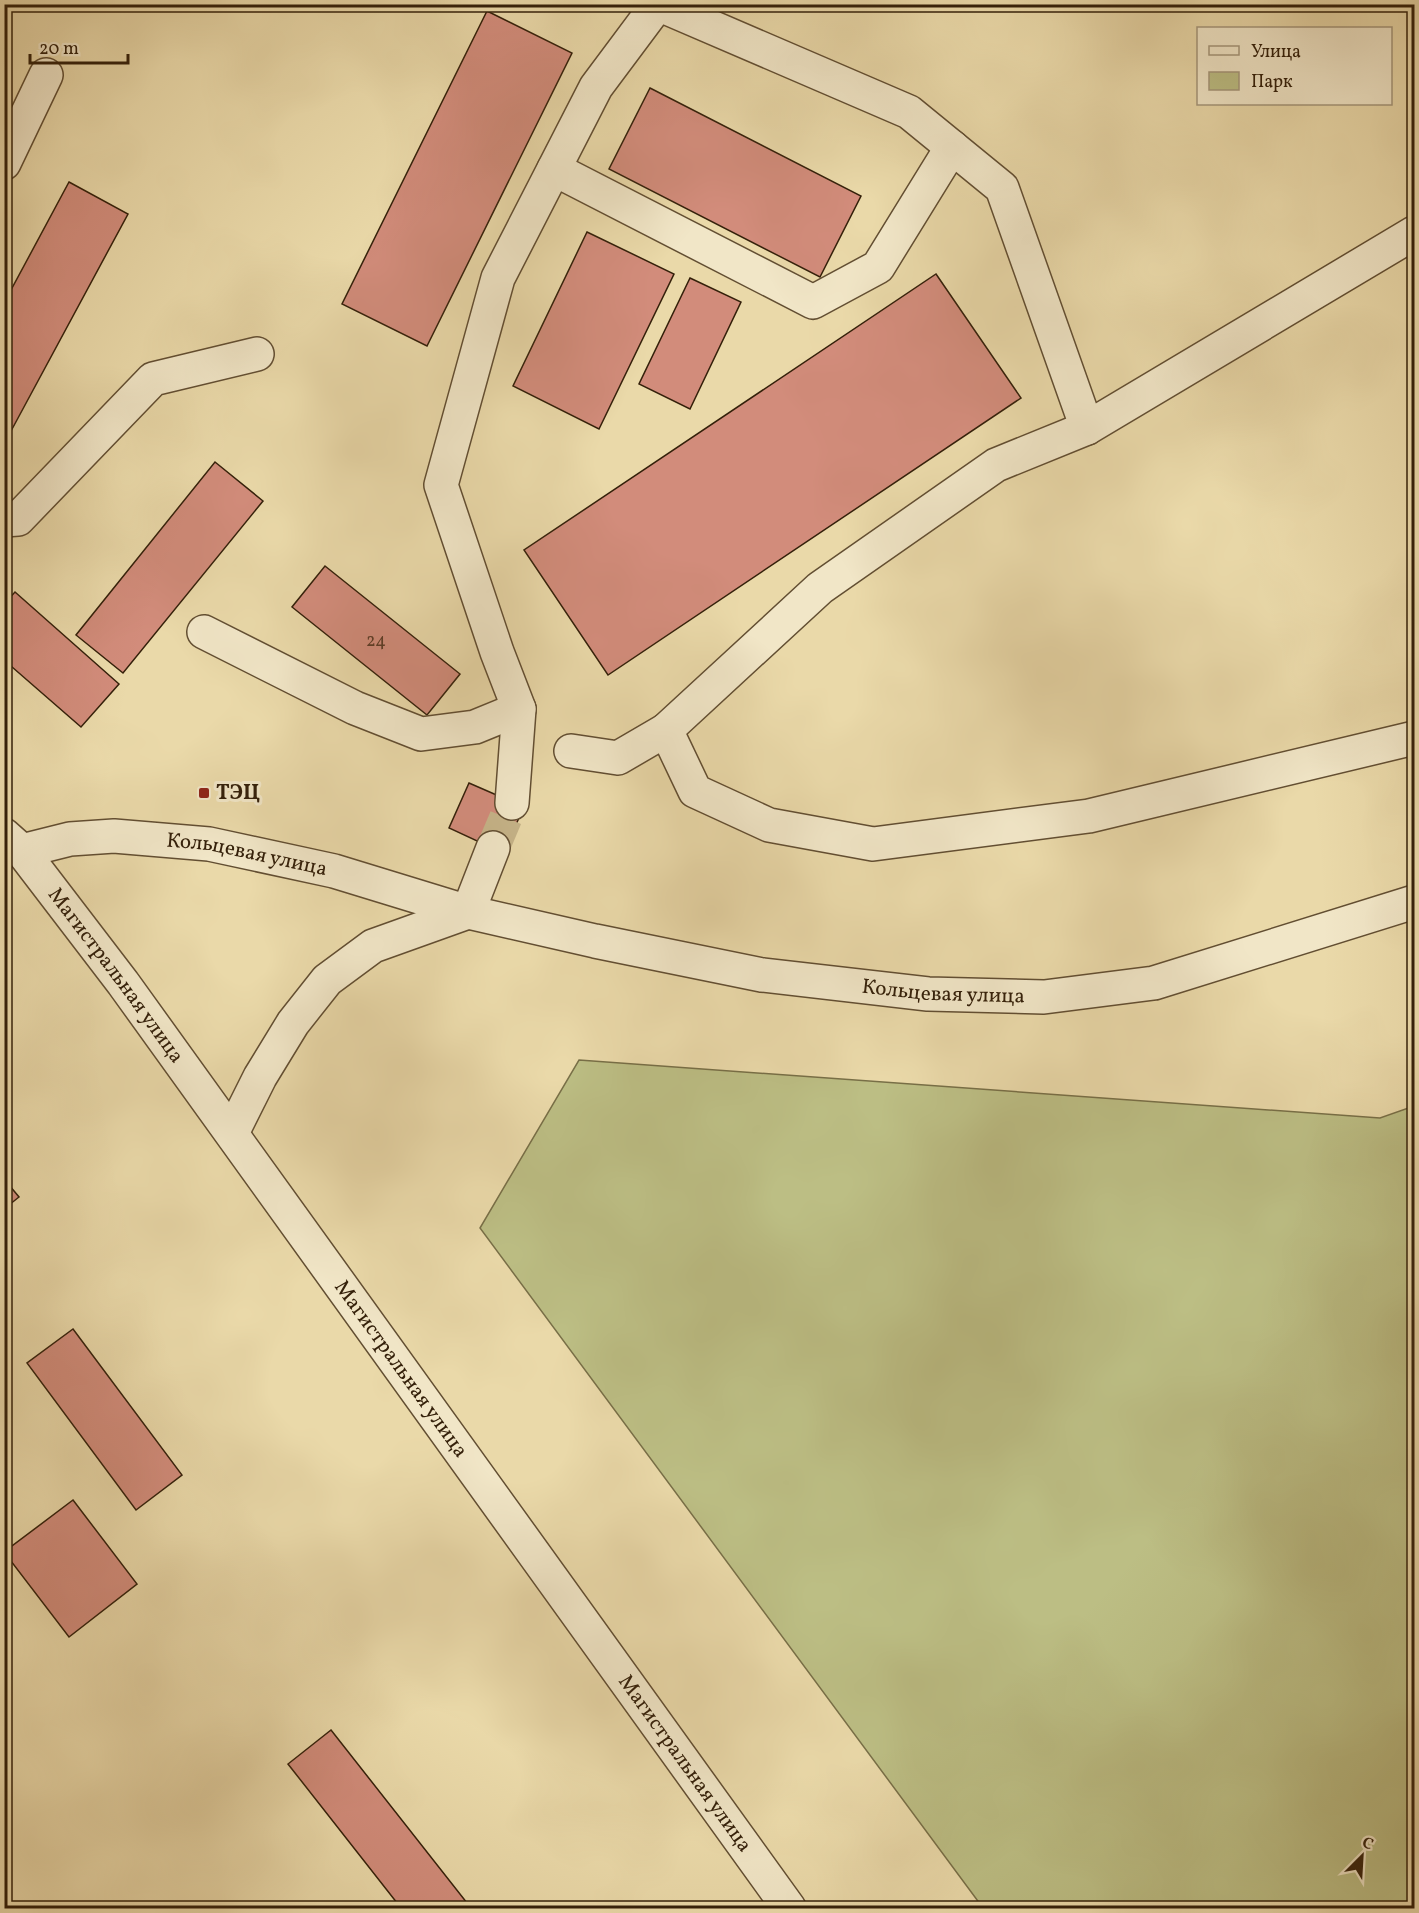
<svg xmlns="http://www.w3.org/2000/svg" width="1419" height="1913" viewBox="0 0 1419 1913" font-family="Vollkorn,serif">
<rect width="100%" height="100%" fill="#ead9a9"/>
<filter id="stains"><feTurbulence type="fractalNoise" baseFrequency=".00333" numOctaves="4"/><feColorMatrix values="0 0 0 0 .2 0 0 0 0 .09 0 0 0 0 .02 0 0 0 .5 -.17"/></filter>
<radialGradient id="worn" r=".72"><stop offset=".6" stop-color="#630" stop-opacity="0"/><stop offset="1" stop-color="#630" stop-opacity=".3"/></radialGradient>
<polygon fill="#bcbe84" stroke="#786f47" stroke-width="1.5" points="579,1060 1380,1118 1414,1106 1414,1908 983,1908 480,1228"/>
<g fill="#d28c7b" stroke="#34200a" stroke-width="1.5">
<polygon points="487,11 572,53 427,346 342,304"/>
<polygon points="650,88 861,196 820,277 609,169"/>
<polygon points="69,182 128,214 4,444 4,303"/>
<polygon points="587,232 674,274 599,429 513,386"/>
<polygon points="936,274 1021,398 608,675 524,550"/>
<polygon points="690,278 741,302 690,409 639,384"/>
<polygon points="215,462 263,501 123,673 76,635"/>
<polygon points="325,566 460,674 427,715 292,607"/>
<polygon points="15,592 119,684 81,727 4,660 4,604"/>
<polygon points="469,783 524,807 503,853 449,828"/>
<polygon points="4,1179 19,1197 4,1209"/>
<polygon points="73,1329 182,1475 136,1510 27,1363"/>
<polygon points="73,1500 137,1584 69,1637 4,1552"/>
<polygon points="331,1730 471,1908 401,1908 288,1764"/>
</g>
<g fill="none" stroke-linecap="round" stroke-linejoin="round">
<polyline stroke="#c6b489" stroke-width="33" stroke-dasharray="33 16" stroke-linecap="butt" points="493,848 512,803"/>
<defs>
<g id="minor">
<polyline points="658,4 909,112 1002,188 1087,428"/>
<polyline points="4,163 46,75"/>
<polyline points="554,169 813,302 878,267 952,147"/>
<polyline points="1414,233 1087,428 996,465 820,588 666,730 695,791 769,825 873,844 1089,816 1414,738"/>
<polyline points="4,520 18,519 153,379 257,354"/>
<polyline points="204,632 355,708 421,734 475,727 519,709"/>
<polyline points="571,751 618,758 666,730"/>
<polyline points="512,803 519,709 497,652 441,485 498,278 596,87 658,4"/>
<path id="s1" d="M4 835 22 851 123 983 789 1908"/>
<path id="s2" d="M22 851 70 839 114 836 209 844 334 871 468 912 595 941 762 975 928 994 1044 997 1154 983 1414 902"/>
<polyline points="232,1133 260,1077 293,1023 327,980 373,946 468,912 493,848"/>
</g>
</defs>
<use href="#minor" stroke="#624e32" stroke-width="36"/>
<use href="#minor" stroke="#f1e6c7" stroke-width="33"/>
</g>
<rect fill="#8f2418" stroke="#f1e6c7" stroke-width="2" x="198" y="787" width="12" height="12" rx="3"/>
<g text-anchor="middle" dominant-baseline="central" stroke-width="6" stroke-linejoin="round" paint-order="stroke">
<g font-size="18" fill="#5c3b26">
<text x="376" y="641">24</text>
</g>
<g font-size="21" font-weight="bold" fill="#34200a" stroke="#f1e6c7" text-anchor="start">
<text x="216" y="793">ТЭЦ</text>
</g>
<g font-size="21" fill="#34200a" stroke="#f1e6c7">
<text stroke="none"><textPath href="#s2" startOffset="228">Кольцевая улица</textPath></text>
<text stroke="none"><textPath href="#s1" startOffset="180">Магистральная улица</textPath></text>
<text stroke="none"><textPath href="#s2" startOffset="940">Кольцевая улица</textPath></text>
<text stroke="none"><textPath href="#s1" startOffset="666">Магистральная улица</textPath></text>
<text stroke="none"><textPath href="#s1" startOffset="1152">Магистральная улица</textPath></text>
</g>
</g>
<rect width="1419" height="1913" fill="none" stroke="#ead9a9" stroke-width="24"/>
<rect x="6" y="6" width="1407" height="1901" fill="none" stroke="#34200a" stroke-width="3"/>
<rect x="12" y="12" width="1395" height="1889" fill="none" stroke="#34200a" stroke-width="1.5"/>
<rect x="1197" y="27" width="195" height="78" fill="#f1e6c7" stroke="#a5977b" stroke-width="1.5"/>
<rect x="1209" y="46" width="30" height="9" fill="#f1e6c7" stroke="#a5977b" stroke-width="1.5"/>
<text x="1251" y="57" font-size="18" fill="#34200a">Улица</text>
<rect x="1209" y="72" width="30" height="18" fill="#bcbe84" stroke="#a5977b" stroke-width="1.5"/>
<text x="1251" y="87" font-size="18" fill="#34200a">Парк</text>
<g transform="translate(1362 1856) rotate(24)" stroke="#f1e6c7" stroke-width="4.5" paint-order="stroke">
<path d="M0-4.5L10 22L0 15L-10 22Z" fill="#34200a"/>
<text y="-9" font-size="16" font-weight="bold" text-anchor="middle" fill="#34200a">С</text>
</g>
<path d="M30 54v9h98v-9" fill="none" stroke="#34200a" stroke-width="3"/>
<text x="39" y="54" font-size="18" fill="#34200a" stroke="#f1e6c7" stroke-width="4.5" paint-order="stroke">20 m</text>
<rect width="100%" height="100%" filter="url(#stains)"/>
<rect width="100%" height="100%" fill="url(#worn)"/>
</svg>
